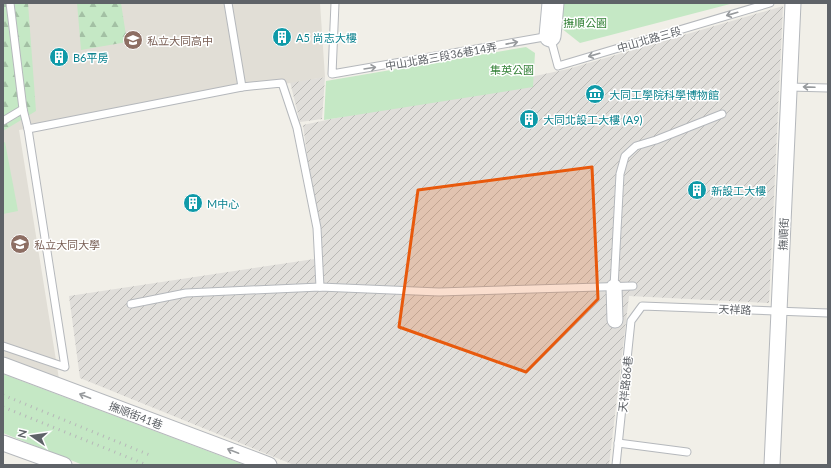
<svg xmlns="http://www.w3.org/2000/svg" width="831" height="468" viewBox="0 0 831 468" font-family="Lato,'Noto Sans TC',sans-serif">
<defs>
<pattern id="industrial-furrows" width="10" height="10" patternUnits="userSpaceOnUse"><rect width="10" height="10" fill="#e0deda"/><path d="M-1 1l2-2M0 10L10 0M9 11l2-2" fill="none" stroke="#b9b8b5"/></pattern>
<pattern id="forest-firs" width="22" height="20" patternUnits="userSpaceOnUse"><rect width="22" height="20" fill="#c5e8c5"/><path d="M5 1l3.5 6h-7zM16 11l3.5 6h-7z" fill="#a3c0a4"/></pattern>
</defs>
<rect width="100%" height="100%" fill="#f1efe8"/>
<g fill="url(#industrial-furrows)">
<polygon points="783,6 769,303 629,296 609,465 294,465 80,378 69,296 321,258 303,125 568,69"/>
<polygon points="325,77 322,119 300,122 290,82"/>
</g>
<polygon fill="#e1ded6" points="3,3 320,3 325,77 19,130 59,379 3,357"/>
<g fill="url(#forest-firs)">
<polygon points="3,3 28,3 36,111 3,131"/>
<polygon points="77,3 121,3 127,42 81,50"/>
</g>
<g fill="#c5e8c5">
<polygon points="564,3 734,3 580,43 561,28"/>
<polygon points="526,47 535,53 533,87 324,120 326,81"/>
<polygon points="5,142 18,211 3,214 3,143"/>
<polygon points="3,374 245,465 83,465 3,433"/>
</g>
<g fill="none" stroke-linecap="round" stroke-linejoin="round">
<defs>
<g id="lane">
<polyline points="10,3 23,109 28,129"/>
<polyline points="228,3 242,87"/>
<polyline points="335,3 332,74 550,36 558,66 770,3"/>
<polyline points="789,87 828,88"/>
<polyline points="3,121 23,109"/>
<polyline points="614,287 620,174 625,156 636,146 656,140 722,114"/>
<polyline points="131,304 186,293 320,287 439,292 633,286"/>
<polyline points="3,346 65,367 28,129 242,87 282,83 297,128 317,228 320,287"/>
<polyline points="618,443 687,452"/>
<polyline points="616,465 631,321 642,306 828,313"/>
</g>
<g id="street">
<polyline points="614,287 615,320"/>
<polyline points="3,365 269,465"/>
<polyline points="3,443 64,465"/>
<polyline points="772,465 793,3"/>
</g>
<polyline id="secondary" points="550,36 553,3"/>
</defs>
<use href="#lane" stroke="#b5b8bc" stroke-width="9"/>
<use href="#street" stroke="#b5b8bc" stroke-width="17"/>
<use href="#secondary" stroke="#b6babf" stroke-width="23"/>
<use href="#lane" stroke="#fff" stroke-width="7"/>
<use href="#street" stroke="#fff" stroke-width="15"/>
<use href="#secondary" stroke="#fff" stroke-width="21"/>
<g stroke="#b6b7b8" stroke-width="3" stroke-dasharray="1 5" stroke-linecap="butt">
<polyline points="3,395 152,456"/>
<polyline points="3,407 147,465"/>
</g>
</g>
<defs><path id="oneway-shaft" d="M-6 0H5M1.5-3L5.5 0L1.5 3" fill="none" stroke-width="1.6" stroke-linecap="round" stroke-linejoin="round"/></defs>
<g stroke="#979a9d">
<use href="#oneway-shaft" transform="translate(732 14) rotate(164)"/>
<use href="#oneway-shaft" transform="translate(512 43) rotate(-11)"/>
<use href="#oneway-shaft" transform="translate(594 55) rotate(164)"/>
<use href="#oneway-shaft" transform="translate(370 68) rotate(-9)"/>
<use href="#oneway-shaft" transform="translate(809 87) rotate(-178)"/>
<use href="#oneway-shaft" transform="translate(85 396) rotate(-159)"/>
<use href="#oneway-shaft" transform="translate(233 451) rotate(-159)"/>
</g>
<path fill="#e8590c" fill-opacity="0.2" stroke="#e8590c" stroke-width="3" stroke-linejoin="round" d="M592 167 598 299 526 372 399 327 418 190Z"/>
<defs>
<symbol id="building-disc" viewBox="-11 -11 22 22"><circle r="9.5" fill="#0f9aa8" stroke="#fff"/><path d="M-4-6H4V6H1V3H-1V6H-4ZM-2.5-4.3h1.7v1.8h-1.7ZM.8-4.3h1.7v1.8H.8ZM-2.5-1h1.7V.8h-1.7ZM.8-1h1.7V.8H.8Z" fill="#fff"/></symbol>
<symbol id="school-disc" viewBox="-11 -11 22 22"><circle r="9.5" fill="#8d6e63" stroke="#fff"/><path d="M0-5L7-2L0 1L-7-2ZM-4 1L0 2.5L4 1V4Q0 6-4 4Z" fill="#fff"/></symbol>
<symbol id="museum-disc" viewBox="-11 -11 22 22"><circle r="9.5" fill="#0f9aa8" stroke="#fff"/><path d="M0-6L6-3V-2H-6V-3ZM-5-1h2V3h-2ZM-1-1h2V3h-2ZM3-1h2V3H3ZM-6 4H6V6H-6Z" fill="#fff"/></symbol>
<symbol id="university-disc" viewBox="-11 -11 22 22"><circle r="9.5" fill="#8d6e63" stroke="#fff"/><path d="M0-5L7-2L0 1L-7-2ZM-4 1L0 2.5L4 1V4Q0 6-4 4Z" fill="#fff"/></symbol>
</defs>
<g fill-rule="evenodd">
<use href="#building-disc" x="271" y="26" width="22" height="22"/>
<use href="#school-disc" x="122" y="29" width="22" height="22"/>
<use href="#building-disc" x="48" y="46" width="22" height="22"/>
<use href="#museum-disc" x="584" y="83" width="22" height="22"/>
<use href="#building-disc" x="518" y="108" width="22" height="22"/>
<use href="#building-disc" x="686" y="179" width="22" height="22"/>
<use href="#building-disc" x="182" y="192" width="22" height="22"/>
<use href="#university-disc" x="9" y="233" width="22" height="22"/>
</g>
<g text-anchor="middle" dominant-baseline="central" stroke-width="3" stroke-linejoin="round" paint-order="stroke">
<g font-size="11" fill="#348238" stroke="#fff">
<text x="585" y="22">撫順公園</text>
<text x="512" y="69">集英公園</text>
</g>
<g font-size="11" fill="#0d838f" stroke="#fff" text-anchor="start">
<text x="296" y="37">A5 尚志大樓</text>
<text x="73" y="57">B6平房</text>
<text x="609" y="94">大同工學院科學博物館</text>
<text x="543" y="119">大同北設工大樓 (A9)</text>
<text x="711" y="190">新設工大樓</text>
<text x="207" y="203">M中心</text>
</g>
<g font-size="11" fill="#5f6368" stroke="#fff">
<text transform="translate(649 39) rotate(-16)">中山北路三段</text>
<text transform="translate(441 56) rotate(-10)">中山北路三段36巷14弄</text>
<text transform="translate(783 234) rotate(-87)">撫順街</text>
<text transform="translate(735 309) rotate(2)">天祥路</text>
<text transform="translate(625 384) rotate(-84)">天祥路86巷</text>
<text transform="translate(136 415) rotate(21)">撫順街41巷</text>
</g>
<g font-size="11" fill="#785e54" stroke="#fff" text-anchor="start">
<text x="147" y="40">私立大同高中</text>
<text x="34" y="244">私立大同大學</text>
</g>
</g>
<rect width="831" height="468" fill="none" stroke="#5f6368" stroke-width="8"/>
<g transform="translate(32 436) rotate(283)" stroke="#ffffff" stroke-width="3" paint-order="stroke">
<path d="M0-3L7 15L0 10L-7 15Z" fill="#5f6368"/>
<text y="-6" font-size="11" font-weight="bold" text-anchor="middle" fill="#5f6368">N</text>
</g>
</svg>
